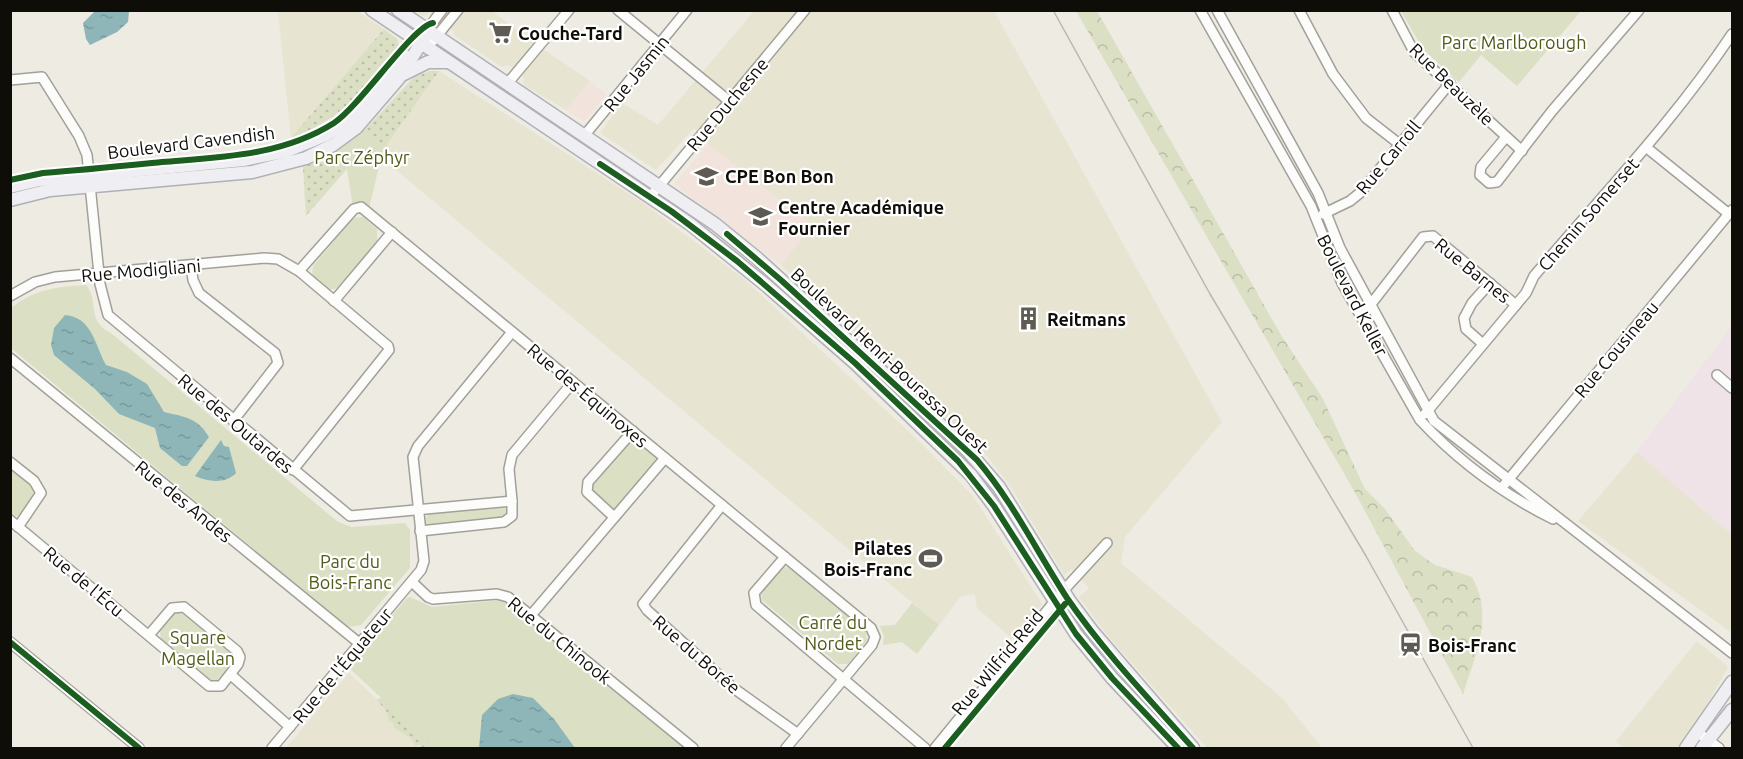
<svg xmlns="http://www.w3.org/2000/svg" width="1743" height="759" viewBox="0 0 1743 759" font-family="Ubuntu,sans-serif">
<defs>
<pattern id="grass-dots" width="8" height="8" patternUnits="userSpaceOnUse" patternTransform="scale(1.5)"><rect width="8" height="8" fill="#dbdfc3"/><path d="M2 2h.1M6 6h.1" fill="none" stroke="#bbbea6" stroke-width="1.8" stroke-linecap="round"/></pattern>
<pattern id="forest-crowns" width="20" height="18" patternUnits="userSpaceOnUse" patternTransform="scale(1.5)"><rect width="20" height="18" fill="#dbdfc3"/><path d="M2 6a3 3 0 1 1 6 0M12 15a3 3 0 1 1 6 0" fill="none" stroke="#bbbea6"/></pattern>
<pattern id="water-ripples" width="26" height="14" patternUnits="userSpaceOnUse" patternTransform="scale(1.5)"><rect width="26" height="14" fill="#8eb5b7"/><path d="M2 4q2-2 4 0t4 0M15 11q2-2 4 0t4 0" fill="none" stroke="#799a9c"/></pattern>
</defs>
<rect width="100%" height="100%" fill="#edebe2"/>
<g fill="#e8e4d2">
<polygon points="278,11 357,11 384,29 291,138"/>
<polygon points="415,11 492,11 534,43 590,81 566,110 524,85 523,76 509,65 502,67 454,35 454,31 429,13 424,16"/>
<polygon points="754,11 994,11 1222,422 1125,537 1121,563 1282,698 1322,748 1207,748 1108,636 1079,597 1089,588 1072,569 1064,575 1011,487 987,456 781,265 812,225 708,144 694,128 656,170 600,133 622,103 658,125"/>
<polygon points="439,71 646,205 744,279 922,444 973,496 1042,604 1013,639 977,608 975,594 961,596 939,625 382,158 383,150"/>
<polygon points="1637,452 1732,535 1732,633 1578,521"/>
<polygon points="1697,641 1728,667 1694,727 1679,748 1624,748 1616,741"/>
<polygon points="349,673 428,747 427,748 286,748"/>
</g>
<polygon fill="#efe3e8" points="1732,326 1732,535 1637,452"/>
<g fill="#f2e3dc">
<polygon points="590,81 606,95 584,121 566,110"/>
<polygon points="708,144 812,225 781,265 674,184"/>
</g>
<g fill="url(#grass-dots)">
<path d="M384 29 397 39 399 46C368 87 341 120 291 138Z"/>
<polygon points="430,71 439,71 383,150 363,132 414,77"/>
<polygon points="335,153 347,169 306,216 303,167"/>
<polygon points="389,692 440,743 431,748 421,748 421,745 415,746 411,738 394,728 393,722 389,722 387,712 377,700"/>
</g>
<path fill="url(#forest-crowns)" d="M1076 11H1097L1281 335 1323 399 1365 489 1385 509 1415 551 1435 565 1472 577C1494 616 1476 654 1463 694L1352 487Z"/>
<g fill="#dbdfc3">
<polygon points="1401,11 1581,11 1517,86 1481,55 1459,82 1423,49"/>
<polygon points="364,131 383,150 369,208 353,207 347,169 335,153"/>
<polygon points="363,217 377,229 377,242 338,288 327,290 312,277 313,266 353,218"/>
<path d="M86 285C100 302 85 320 111 333L338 522 352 527 405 523 410 530V568L361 625 348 627 11 348 10 309C34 289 56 287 86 285Z"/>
<polygon points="633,431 665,458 614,517 596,502 588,482"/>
<path d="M10 467 31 483 35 494C29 503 23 519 11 516Z"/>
<polygon points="502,506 506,509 507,517 426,526 425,521 428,514"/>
<polygon points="784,567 790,569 866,632 867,642 848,664 838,664 762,600 761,589 779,568"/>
<polygon points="410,597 432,607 502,600 684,748 435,748 348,667 406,599"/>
<polygon points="912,603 939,625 917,654 902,642 883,645 884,636 880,626 895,625"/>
<polygon points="179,612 183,612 232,652 233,662 216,681 209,682 161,641 160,630 173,614"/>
</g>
<g fill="url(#water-ripples)">
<polygon points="95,11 129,11 128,22 117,32 90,45 86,39 83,23"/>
<path d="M65 315C92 317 95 345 106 365L127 372 147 384 164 412C185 417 198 418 209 437L187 466H182L160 448 155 428 119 414 95 389 54 355 51 345 54 328Z"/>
<path d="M221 440 224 446 229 447 236 473C226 484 208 482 195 476Z"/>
<polygon points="513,694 533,698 554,719 575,748 479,748 482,715 498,699"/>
</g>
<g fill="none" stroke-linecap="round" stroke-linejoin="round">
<defs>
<g id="minor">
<polyline points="618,10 729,101"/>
<path d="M1200 10 1311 206 1342 283 1420 420C1458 461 1503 494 1553 519"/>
<polyline points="1217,10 1318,193 1340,248 1434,421 1732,653"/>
<polyline points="1299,10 1333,74 1366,118 1398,143"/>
<polyline points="1392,10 1414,52 1522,151"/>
<polyline points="427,30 442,10"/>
<polyline points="427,48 458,10"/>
<polyline points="10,80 42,77 79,136 87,155 100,284 108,315 350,516 512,501 512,516 504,522 420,531"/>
<polyline points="507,84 569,10"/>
<polyline points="584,136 687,10"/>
<polyline points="1506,137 1481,167 1480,175 1489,183 1497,182 1552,111 1639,10"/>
<polyline points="1647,148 1729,214"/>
<polyline points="650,197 805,10"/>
<polyline points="1323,214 1350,201 1361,192 1450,83"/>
<polyline points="191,265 193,280 199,293 275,353 278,363 233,421"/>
<polyline points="299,271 354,209 361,207 871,628 875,637 872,645 786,748"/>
<polyline points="10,296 35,282 55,277 264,258 278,259 299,271 388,346 389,350 293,470"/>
<polyline points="334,301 392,232"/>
<polyline points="1361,317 1423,237 1433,236 1516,305"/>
<polyline points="1483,344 1466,329 1464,318 1472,303 1490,283"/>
<polyline points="10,358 359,643"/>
<polyline points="1717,375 1732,388"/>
<path d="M1425 414 1526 293 1534 276C1602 196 1674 121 1732 34"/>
<polyline points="10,462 34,481 41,493 18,527"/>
<polyline points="1504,485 1732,210"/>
<polyline points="512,501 509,469 512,455 573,382"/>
<polyline points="722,505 643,604 647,610 732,687 798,734"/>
<polyline points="614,517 587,492 588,482 633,431"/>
<polyline points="10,520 209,686 221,686 238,664 240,657 237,651 184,607 172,608 149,635"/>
<polyline points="785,557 754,593 756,605 925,748"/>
<polyline points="412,582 428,597 433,599 497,594 508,597 693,748"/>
<polyline points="532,614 665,458"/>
<polyline points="10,642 139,748"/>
<polyline points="231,675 290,727"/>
<polyline points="1697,732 1719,748"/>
<polyline points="272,748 421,570 424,561 413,457 418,446 512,332"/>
<polyline points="935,748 1063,591 1107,543"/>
</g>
<g id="major">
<polyline points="372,10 690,224 767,286 855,363 971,475 994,506 1076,634 1112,678 1178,748"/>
<polyline points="398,10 715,224 757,258 943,427 968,451 999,487 1069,600 1093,632 1193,748"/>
<polyline points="404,74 428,62 448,62"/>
<polyline points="10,187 39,180 243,160 287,151 326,135 351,119 405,56"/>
<polyline points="10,200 50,190 252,172 306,158 333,145 356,128 399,78 425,37"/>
<polyline points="1686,748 1732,682"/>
<polyline points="1702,748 1732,710"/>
</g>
</defs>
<use href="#minor" stroke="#a2a099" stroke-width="12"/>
<use href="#major" stroke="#b0b1b4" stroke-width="15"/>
<use href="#minor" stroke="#fcfcfb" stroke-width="9"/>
<use href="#major" stroke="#efeff3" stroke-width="12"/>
<polyline stroke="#b7b7b4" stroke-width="1.5" points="1053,10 1210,294 1366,556 1473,748"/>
<defs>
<g id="cycleway">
<polyline points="600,164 671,211 737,261 855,363 958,461 994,506 1076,634 1112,678 1178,748"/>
<path d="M10 180 43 173C83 170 122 166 162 162 221 157 282 156 334 123 360 106 413 26 433 23"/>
<path d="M727 234 782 281 977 460C1013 502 1037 552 1067 598 1104 652 1150 700 1193 748"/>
<polyline points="10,642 139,748"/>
<polyline points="945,748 1065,604"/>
</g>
</defs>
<use href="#cycleway" stroke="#fff" stroke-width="10"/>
<use href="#cycleway" stroke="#1b5e20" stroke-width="6"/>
</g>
<defs>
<symbol id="supermarket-bare" viewBox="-9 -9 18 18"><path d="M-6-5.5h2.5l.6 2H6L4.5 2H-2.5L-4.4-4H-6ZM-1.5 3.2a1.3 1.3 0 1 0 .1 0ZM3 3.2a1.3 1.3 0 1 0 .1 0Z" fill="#5d5b54" stroke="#fff" stroke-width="2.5" paint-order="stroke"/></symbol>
<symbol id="school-bare" viewBox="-9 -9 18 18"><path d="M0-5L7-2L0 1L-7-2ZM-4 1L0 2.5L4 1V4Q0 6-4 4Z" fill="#5d5b54" stroke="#fff" stroke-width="2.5" paint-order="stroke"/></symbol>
<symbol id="building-bare" viewBox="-9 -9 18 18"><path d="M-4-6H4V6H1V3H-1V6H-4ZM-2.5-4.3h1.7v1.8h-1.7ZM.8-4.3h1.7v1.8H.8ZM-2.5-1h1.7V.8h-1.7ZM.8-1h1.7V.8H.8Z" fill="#5d5b54" stroke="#fff" stroke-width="2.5" paint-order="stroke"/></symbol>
<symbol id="stadium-bare" viewBox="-9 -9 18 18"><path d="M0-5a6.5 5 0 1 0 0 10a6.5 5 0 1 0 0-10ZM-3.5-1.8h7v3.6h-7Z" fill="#5d5b54" stroke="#fff" stroke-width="2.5" paint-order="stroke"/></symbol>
<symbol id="station-bare" viewBox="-9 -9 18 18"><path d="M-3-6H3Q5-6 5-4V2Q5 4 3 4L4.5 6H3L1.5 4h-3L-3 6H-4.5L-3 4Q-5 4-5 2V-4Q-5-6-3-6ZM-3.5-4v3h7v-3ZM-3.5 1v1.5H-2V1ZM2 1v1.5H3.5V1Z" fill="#5d5b54" stroke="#fff" stroke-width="2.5" paint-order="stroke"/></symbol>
</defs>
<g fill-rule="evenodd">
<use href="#supermarket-bare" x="484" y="16" width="33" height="33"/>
<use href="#school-bare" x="690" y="160" width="33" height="33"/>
<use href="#school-bare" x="744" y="200" width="33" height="33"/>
<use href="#building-bare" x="1012" y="302" width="33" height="33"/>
<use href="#stadium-bare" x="914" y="542" width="33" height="33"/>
<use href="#station-bare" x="1394" y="628" width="33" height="33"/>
</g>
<g text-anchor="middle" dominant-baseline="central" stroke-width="4.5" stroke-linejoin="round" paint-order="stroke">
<g font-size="18" font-weight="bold" fill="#0f0d08" stroke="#fff" text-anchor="start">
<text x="518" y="33">Couche-Tard</text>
<text x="725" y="176">CPE Bon Bon</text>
<text x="778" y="207">Centre Académique<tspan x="778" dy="21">Fournier</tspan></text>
<text x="1047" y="319">Reitmans</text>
<text x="912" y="548" text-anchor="end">Pilates<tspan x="912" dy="21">Bois-Franc</tspan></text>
<text x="1428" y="645">Bois-Franc</text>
</g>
<g font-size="18" fill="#525a16" stroke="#fff">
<text x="1514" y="42">Parc Marlborough</text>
<text x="362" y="157">Parc Zéphyr</text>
<text x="350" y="561">Parc du<tspan x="350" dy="21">Bois-Franc</tspan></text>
<text x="833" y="622">Carré du<tspan x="833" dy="21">Nordet</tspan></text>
<text x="198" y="637">Square<tspan x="198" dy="21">Magellan</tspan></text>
</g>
<g font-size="18" fill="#0f0d08" stroke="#fff">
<text transform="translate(636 73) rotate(-51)">Rue Jasmin</text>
<text transform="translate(1452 84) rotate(44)">Rue Beauzèle</text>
<text transform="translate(727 104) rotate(-50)">Rue Duchesne</text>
<text transform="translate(191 142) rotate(-7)">Boulevard Cavendish</text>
<text transform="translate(1388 157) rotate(-50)">Rue Carroll</text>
<text transform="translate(1588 214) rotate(-49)">Chemin Somerset</text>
<text transform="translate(141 270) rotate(-5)">Rue Modigliani</text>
<text transform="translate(1473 270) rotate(39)">Rue Barnes</text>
<text transform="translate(1353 295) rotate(63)">Boulevard Keller</text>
<text transform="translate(1616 349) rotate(-50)">Rue Cousineau</text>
<text transform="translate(890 360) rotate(43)">Boulevard Henri-Bourassa Ouest</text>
<text transform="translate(588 395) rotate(40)">Rue des Équinoxes</text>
<text transform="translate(236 423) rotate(40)">Rue des Outardes</text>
<text transform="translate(184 501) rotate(39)">Rue des Andes</text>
<text transform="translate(84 581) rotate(40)">Rue de l'Écu</text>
<text transform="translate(560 640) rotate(39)">Rue du Chinook</text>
<text transform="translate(697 654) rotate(41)">Rue du Borée</text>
<text transform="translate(997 662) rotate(-50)">Rue Wilfrid-Reid</text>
<text transform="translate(342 665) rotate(-50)">Rue de l'Équateur</text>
</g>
</g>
<rect width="1743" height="759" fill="none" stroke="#0f0d08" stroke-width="24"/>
</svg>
